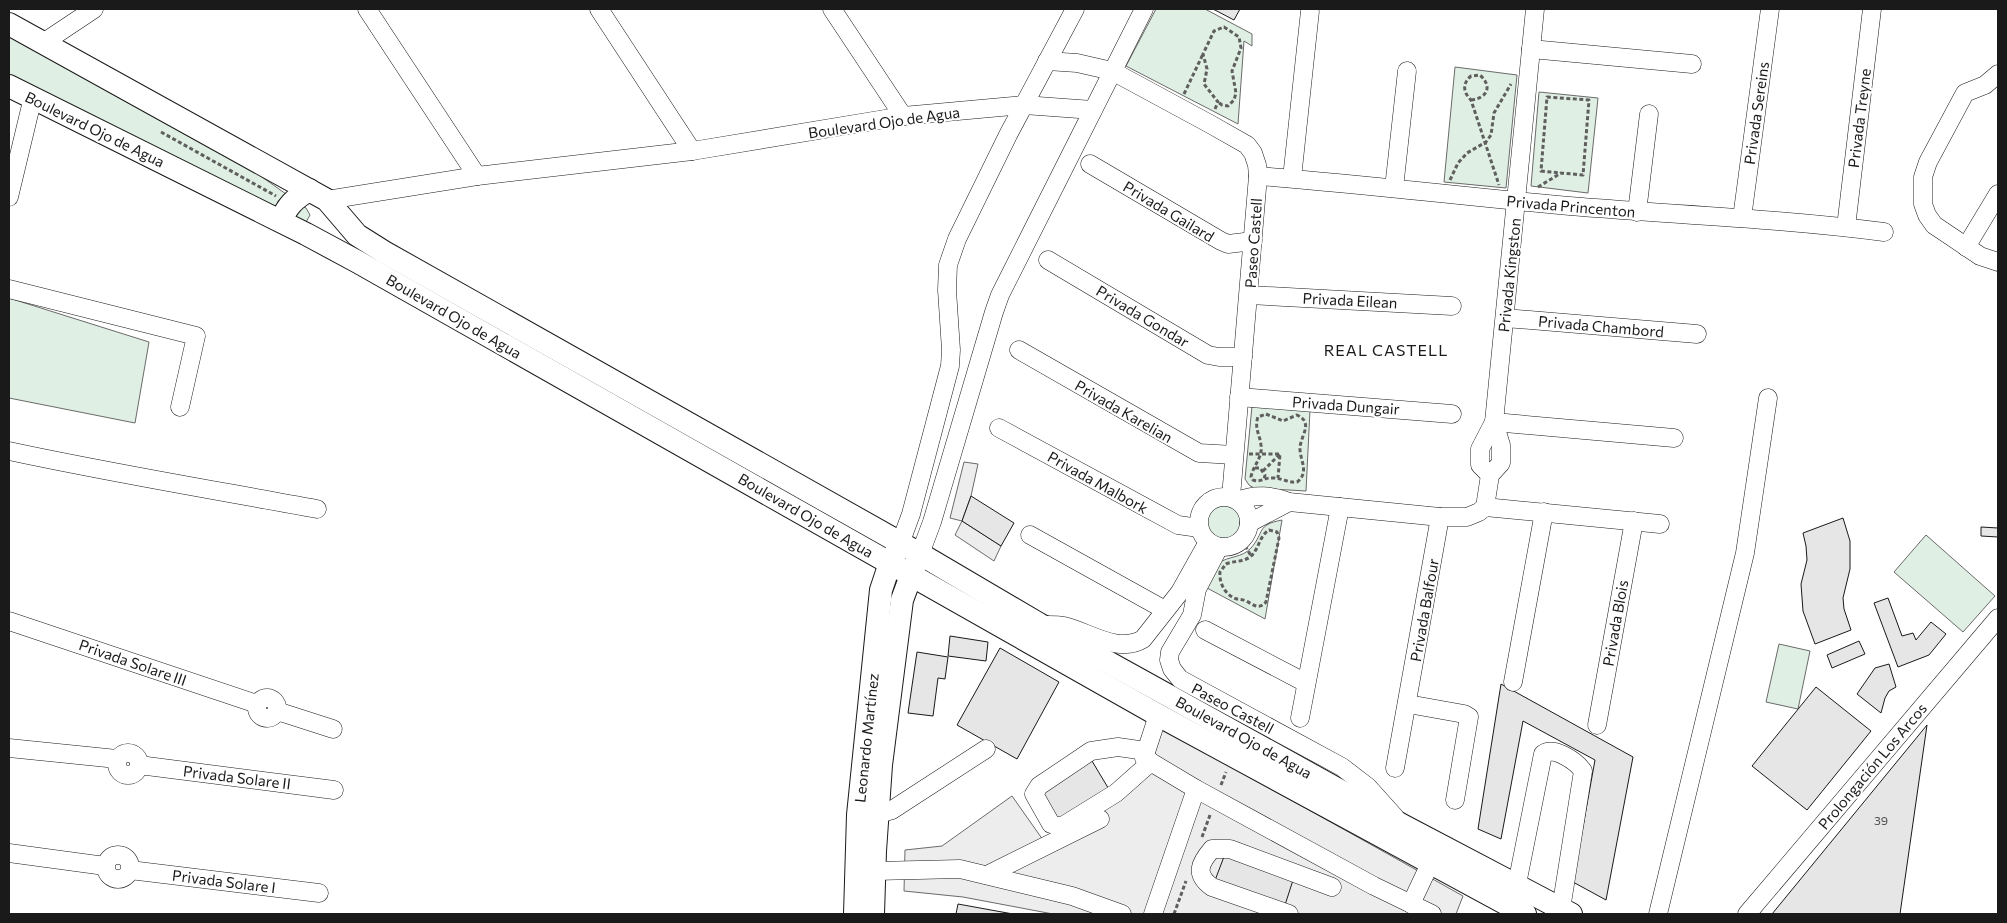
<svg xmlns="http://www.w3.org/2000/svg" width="2007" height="923" viewBox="0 0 2007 923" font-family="Commissioner,sans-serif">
<rect width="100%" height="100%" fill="#fff"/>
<g fill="#e0efe3" stroke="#6a6a6a">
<polygon points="1156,9 1205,9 1252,34 1252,46 1244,41 1238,124 1126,66"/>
<polygon points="9,36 231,155 286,194 278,201 275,212 9,82"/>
<polygon points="1455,67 1517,75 1506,188 1444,182"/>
<polygon points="1539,92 1598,98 1588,193 1531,186"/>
<polygon points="300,205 306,208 310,215 305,224 299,224 292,207"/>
<polygon points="9,298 149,342 135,423 9,398"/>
<polygon points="1252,406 1310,410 1306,491 1254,488 1249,485 1245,479"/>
<circle cx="1224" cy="522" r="18"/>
<path d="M1282 520 1265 619 1207 588C1210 580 1211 568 1219 563 1228 556 1242 558 1251 548 1265 532 1256 525 1282 520Z"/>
<polygon points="1926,535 1995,596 1963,632 1894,572"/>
<polygon points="1779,644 1810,651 1798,709 1766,702"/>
</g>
<g fill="#ededed" stroke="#6a6a6a">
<polygon points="964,462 978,464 971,496 962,521 1001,546 994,561 955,535 962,521 950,518"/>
<polygon points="1150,721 1463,896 1456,914 1053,914 963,897 904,891 905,850 942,846 1012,796 1043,840 1140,782"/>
</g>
<g fill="#e6e6e6" stroke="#1a1a1a">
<polygon points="1213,9 1240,9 1234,20"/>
<polygon points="971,496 1014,523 1001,546 962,521"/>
<polygon points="1843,518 1850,541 1850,569 1843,598 1844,609 1851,630 1815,644 1803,611 1801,584 1807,560 1806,546 1803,533"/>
<polygon points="1981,527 1998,528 1998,537 1981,536"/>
<polygon points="1888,598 1902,636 1913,633 1916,640 1931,622 1946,634 1929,655 1898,667 1874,603"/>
<polygon points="950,636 988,642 986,661 948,656"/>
<polygon points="1859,641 1865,654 1832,668 1827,655"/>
<polygon points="1000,648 1059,682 1017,759 957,725"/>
<polygon points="917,652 948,657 945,679 938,678 933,716 908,713"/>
<polygon points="1889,664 1896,687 1889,691 1885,698 1881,713 1857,694 1875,668"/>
<polygon points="1501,684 1633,757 1606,900 1573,882 1595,760 1523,721 1501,839 1478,829"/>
<polygon points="1816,687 1871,731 1807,810 1752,766"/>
<polygon points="1927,725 1900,914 1772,914"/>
<polygon points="1092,761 1110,791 1057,822 1040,793"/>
<polygon points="1225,854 1294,877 1285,905 1214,883"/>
<polygon points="958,904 1013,914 956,914"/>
</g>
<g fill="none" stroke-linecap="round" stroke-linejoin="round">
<defs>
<g id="minor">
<polyline points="367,9 477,176"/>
<polyline points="599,9 692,151"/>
<polyline points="832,9 903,116"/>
<polyline points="43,43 94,9"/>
<polyline points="1531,49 1692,64"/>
<polyline points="1047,61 1077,63 1112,71 1210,124 1247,145 1253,153 1257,165 1258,176 1231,497"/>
<polyline points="1998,74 1985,85 1965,93 1928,162 1923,177 1923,204 1927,215 1934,225 1980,256 1998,262"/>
<polyline points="1090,164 1221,241 1228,244 1253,241"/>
<path d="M1258 176C1366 184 1474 198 1582 207 1682 215 1784 219 1884 232"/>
<polyline points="1292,178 1310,11"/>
<polyline points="1394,188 1407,71"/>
<polyline points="9,197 33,97"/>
<polyline points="327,200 477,176 692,151 903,116 1024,105 1093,110"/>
<polyline points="1637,212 1649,114"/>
<polyline points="1742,218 1770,9"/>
<polyline points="1846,227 1872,9"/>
<polyline points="1966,247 1998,194"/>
<polyline points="1048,260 1208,355 1219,357 1243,357"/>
<polyline points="9,289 196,336 180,407"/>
<polyline points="1249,295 1452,306"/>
<polyline points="1505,318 1697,334"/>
<polyline points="1019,350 1199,453 1234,455"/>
<polyline points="1239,397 1452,414"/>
<polyline points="1494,422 1674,438"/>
<polyline points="999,428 1178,525 1199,528"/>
<path d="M9 451C111 473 214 490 317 509"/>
<polyline points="1490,475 1480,465 1480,449 1494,422"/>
<circle cx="1224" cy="522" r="25"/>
<path d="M1238 501C1255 493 1272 496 1289 502L1440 517H1467L1479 512 1485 507 1490 475 1501 463V445L1494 422 1535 9"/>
<polyline points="1485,507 1660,524"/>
<polyline points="1249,523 1289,502"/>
<polyline points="1030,535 1165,610"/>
<polyline points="900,544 911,514 950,366 951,350 947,290 948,265 957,239 1008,135 1075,9"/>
<polyline points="1219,547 1197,589 1192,615 1170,652 1169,660 1172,669 1180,679 1342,767 1368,787 1395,817"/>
<polyline points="920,554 932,522 994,312 1000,295 1144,9"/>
<polyline points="9,621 257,704"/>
<path d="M1048 625C1053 625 1059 625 1064 626 1089 632 1118 654 1143 639L1180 592 1208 542"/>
<polyline points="1205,630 1306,683"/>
<polyline points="1513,682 1544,512"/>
<circle cx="267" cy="708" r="10"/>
<polyline points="1408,704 1464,714 1469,717 1455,800"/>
<polyline points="277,711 333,729"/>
<polyline points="1158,715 1144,758 1196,789 1374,886 1432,914"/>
<polyline points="1300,718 1340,507"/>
<polyline points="1597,725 1634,521"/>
<polyline points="9,748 117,759"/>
<polyline points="1146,751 1118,747 1091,751 1039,786 1034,794 1051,824 1061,827 1116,793 1151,762"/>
<circle cx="128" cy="764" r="11"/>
<polyline points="139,765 334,790"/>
<polyline points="1395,768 1440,517"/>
<polyline points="878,814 892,810 986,749"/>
<polyline points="9,853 105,866"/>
<circle cx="118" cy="867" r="12"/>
<polyline points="130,870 319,893"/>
<polyline points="875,871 960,869 1072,896 1122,914"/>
<polyline points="987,875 1100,819"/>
<path d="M1517 884 1543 754C1554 746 1576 761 1583 771L1561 909"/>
<polyline points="1411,904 1436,851"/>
<polyline points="1153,914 1196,789"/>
<path d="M1289 914 1212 887C1194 874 1200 863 1212 849H1230L1332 887"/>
<polyline points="1658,914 1745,553 1768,398"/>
<polyline points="1747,914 1998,618"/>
</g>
<g id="major">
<polyline points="9,24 327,200 357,235 384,252 920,554 1039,624 1402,825 1571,914"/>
<polyline points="9,86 306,234 358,262 1158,715 1525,914"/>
<path d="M281 221C287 206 294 199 309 190"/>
<polyline points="855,914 858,815 881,590 890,563 897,550"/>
<polyline points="873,914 875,851 881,765 902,600 916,562"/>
</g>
</defs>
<use href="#minor" stroke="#1a1a1a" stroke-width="19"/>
<use href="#major" stroke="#1a1a1a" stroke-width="24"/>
<g stroke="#5f5f5f" stroke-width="3" stroke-dasharray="4 2.5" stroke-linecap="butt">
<polyline points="1184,94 1203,54"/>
<path d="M1471 100C1487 98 1493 87 1480 75L1471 76C1463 83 1462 91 1471 100L1499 185"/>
<polyline points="1215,109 1218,102 1204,84 1207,69 1203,54 1214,31 1224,27 1239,37 1241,48 1232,71 1236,93 1234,100 1228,106 1222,105 1218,102"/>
<polyline points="161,132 276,196"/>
<polyline points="1450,180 1458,163 1467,153 1486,142 1491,135 1494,113 1511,84"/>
<polyline points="1538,187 1561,173 1583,175 1589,100 1547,97 1541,171 1561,173"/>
<path d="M1266 414 1283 421 1297 415C1315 423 1299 437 1300 450 1301 462 1309 473 1297 482 1288 483 1282 478 1273 478 1265 477 1261 483 1253 480L1251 477C1253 465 1263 458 1261 445 1260 435 1254 428 1258 417Z"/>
<polyline points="1249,454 1280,454 1278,478"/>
<polyline points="1255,468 1260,468 1265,475 1264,480"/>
<polyline points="1263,471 1280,454"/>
<path d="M1269 530 1277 532 1279 538 1266 602C1259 610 1254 605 1246 601 1242 599 1238 600 1234 598 1224 593 1219 582 1220 572L1226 564C1233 561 1243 562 1250 557 1259 550 1259 536 1269 530Z"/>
<polyline points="1242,540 1251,556"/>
<polyline points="1221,785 1226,772"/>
<polyline points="1202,837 1210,815"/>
<polyline points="1174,914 1186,881"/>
</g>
<use href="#minor" stroke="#fff" stroke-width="18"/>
<use href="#major" stroke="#fff" stroke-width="22"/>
</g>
<g text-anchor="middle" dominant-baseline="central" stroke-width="4" stroke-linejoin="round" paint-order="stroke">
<g font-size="12" fill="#4d4d4d">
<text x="1881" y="820">39</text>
</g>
<g font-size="15" fill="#1a1a1a" stroke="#fff">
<text transform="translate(1756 113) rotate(-82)">Privada Sereins</text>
<text transform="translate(1859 118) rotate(-83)">Privada Treyne</text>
<text transform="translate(884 122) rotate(-8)">Boulevard Ojo de Agua</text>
<text transform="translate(95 129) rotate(26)">Boulevard Ojo de Agua</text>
<text transform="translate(1571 206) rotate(5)">Privada Princenton</text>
<text transform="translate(1169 211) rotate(31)">Privada Gailard</text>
<text transform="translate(1253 243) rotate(-86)">Paseo Castell</text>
<text transform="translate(1509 275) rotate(-84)">Privada Kingston</text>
<text transform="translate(1350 300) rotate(3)">Privada Eilean</text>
<text transform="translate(454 316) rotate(30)">Boulevard Ojo de Agua</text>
<text transform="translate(1143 316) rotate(31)">Privada Gondar</text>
<text transform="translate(1601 326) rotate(5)">Privada Chambord</text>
<text transform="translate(1346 405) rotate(4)">Privada Dungair</text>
<text transform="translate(1124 411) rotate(30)">Privada Karelian</text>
<text transform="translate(1098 482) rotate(29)">Privada Malbork</text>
<text transform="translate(806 515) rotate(30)">Boulevard Ojo de Agua</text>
<text transform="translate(1424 610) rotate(-80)">Privada Balfour</text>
<text transform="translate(1615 623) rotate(-80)">Privada Blois</text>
<text transform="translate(133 662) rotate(19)">Privada Solare III</text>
<text transform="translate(1233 708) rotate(28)">Paseo Castell</text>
<text transform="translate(1244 737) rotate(29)">Boulevard Ojo de Agua</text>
<text transform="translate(866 738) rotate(-84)">Leonardo Martínez</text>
<text transform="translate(1872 766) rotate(-50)">Prolongación Los Arcos</text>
<text transform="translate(237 777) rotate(7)">Privada Solare II</text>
<text transform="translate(224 881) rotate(7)">Privada Solare I</text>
</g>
<g font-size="16" letter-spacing="1" fill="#1a1a1a" stroke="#fff">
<text x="1386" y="349">REAL CASTELL</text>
</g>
</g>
<rect width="2007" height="923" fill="none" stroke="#1a1a1a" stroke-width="20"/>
</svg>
